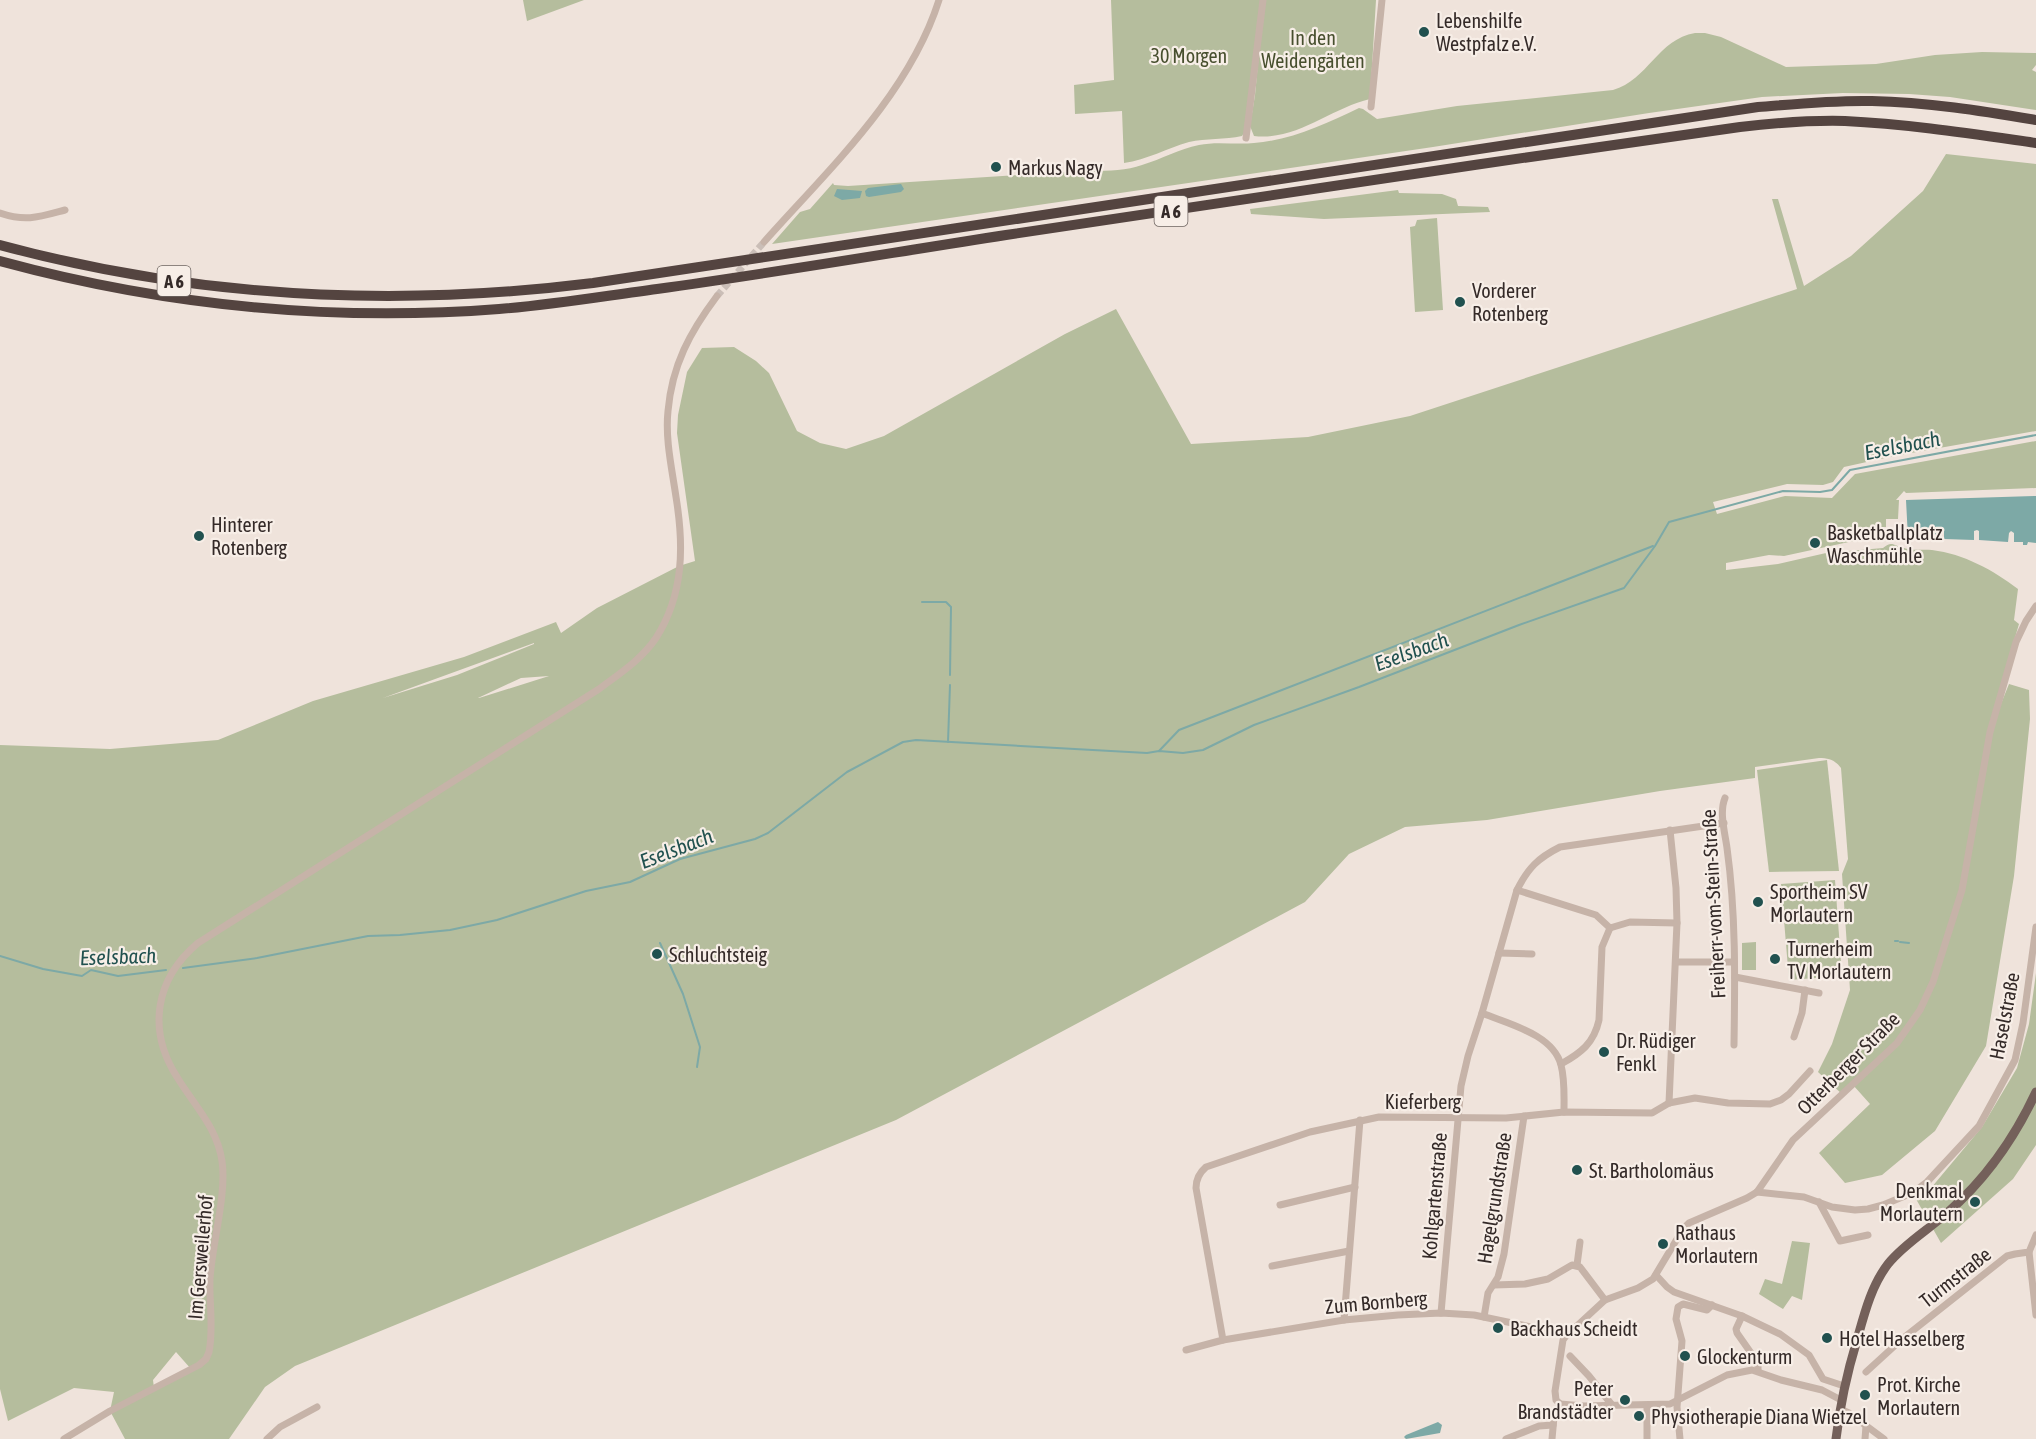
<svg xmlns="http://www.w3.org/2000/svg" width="2036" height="1439" viewBox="0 0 2036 1439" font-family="'Asap Condensed',sans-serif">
<rect width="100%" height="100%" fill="#efe3db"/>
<g fill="#b5bd9d" fill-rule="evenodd">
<polygon points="523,0 584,0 527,21"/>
<path d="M1111 0H1261L1245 131 1242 136C1225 140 1206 138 1189 142 1167 148 1147 160 1124 163L1122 111 1075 114 1074 85 1114 80Z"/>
<path d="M1264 0H1376L1370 99C1331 108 1297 141 1254 136L1250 126 1255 95Z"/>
<path d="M1695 33H1705L1721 37 1786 67 1876 64 1935 55 1982 52 2036 53V65L2032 70 2036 72V110L1950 97 1909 94 1843 93 1762 97 1649 113 1433 147 772 244 800 212 810 209 833 183 834 185 848 186 1078 171C1098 171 1123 172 1142 165 1162 159 1179 149 1199 145 1217 141 1236 145 1254 143 1292 140 1325 124 1359 108L1363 109 1377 119 1457 106 1613 90C1648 80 1658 39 1695 33Z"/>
<path d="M1946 154 2036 164V431L1894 456 1844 467 1833 482 1823 485 1787 484 1713 502 1717 514 1785 496 1832 498 1855 474 2036 441V488L1906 493 1904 491 1896 500H1899L1898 519H1886V527H1873L1872 533H1858V540L1784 556 1769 555 1726 563V570L1778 564 1826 553 1883 548C1892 540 1894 546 1904 548 1913 551 1923 549 1932 550 1964 554 1993 570 2018 589L2014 620 2019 624 2003 678 1992 726 2009 684 2029 690 2030 719 2014 876 1986 1046 1935 1131 1882 1175 1845 1183 1819 1153 1870 1104 1853 1085 1842 1094 1818 1072 1832 1044 1850 990 1842 874 1848 859 1841 768C1835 760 1829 758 1819 758L1755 767V778L1660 791 1487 820 1405 827 1349 854 1305 902 896 1120 295 1366 265 1387 229 1439H125L110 1411 114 1392 74 1388 8 1421 0 1389V745L110 749 218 740 313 701 464 657 556 622 561 633 597 608 679 566 695 561 677 433 678 415 687 372 702 348 734 347 756 361 769 373 797 431 820 443 846 449 884 436 1065 334 1116 309 1191 444 1308 437 1410 416 1797 289 1772 199H1778L1804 286 1851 256 1923 191ZM534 644 457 675 383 698 534 643ZM549 676 479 698H478L521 678ZM176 1352 191 1369 154 1388 153 1380Z"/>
<polygon points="1398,190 1399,193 1442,194 1456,199 1458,206 1488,207 1490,212 1324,219 1251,214 1250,209"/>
<polygon points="1437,218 1443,310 1415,312 1410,227 1415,226 1417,220"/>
<polygon points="1827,760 1839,871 1769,872 1757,770"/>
<polygon points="1835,880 1842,976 1789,980 1781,884"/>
<polygon points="1756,942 1756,970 1742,970 1742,943"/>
<polygon points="2036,973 2036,1145 2013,1179 1941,1243 1916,1199 1931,1188 1982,1127 2017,1068 2029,1024"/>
<polygon points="1792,1241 1810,1243 1802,1300 1792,1296 1783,1309 1759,1294 1765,1279 1782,1284"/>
</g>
<g fill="#7da9a6">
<polygon points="901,184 904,189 901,192 869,197 866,196 865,191 868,188"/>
<polygon points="837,189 862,191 860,198 842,200 834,196"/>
<polygon points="2036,496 2036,543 2028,542 2027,545 2023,545 2023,542 2014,542 2014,533 2011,531 2009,533 2008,542 1979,540 1979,531 1977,530 1974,531 1974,540 1944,539 1944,530 1942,528 1939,530 1939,539 1908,538 1906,500"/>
<polygon points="1438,1422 1442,1425 1440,1433 1406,1439 1404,1437 1406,1435"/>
</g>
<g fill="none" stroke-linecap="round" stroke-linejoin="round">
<g stroke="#7da9a6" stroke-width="2">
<polyline points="922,602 946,602 951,607 950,675"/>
<polyline points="948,742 950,685"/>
<polyline points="1159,751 1179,730 1653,546"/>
<polyline points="1895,941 1898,941"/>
<polyline points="1900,942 1909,943"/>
<polyline points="660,943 683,994 700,1047 697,1067"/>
<polyline points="0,956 43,969 82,976 91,970 118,976 166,970"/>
<polyline points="183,968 257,958 368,936 400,935 450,930 497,920 586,891 630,882 680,859 755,839 768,833 847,772 903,742 916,740 1147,753 1159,751 1183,753 1203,750 1254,725 1359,687 1519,625 1624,588 1655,546 1669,522 1783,491 1820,492 1832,490 1850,470 2036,435"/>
</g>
<polyline stroke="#cabeb7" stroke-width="7" stroke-dasharray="7 3.5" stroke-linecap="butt" points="717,296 764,242"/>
<g stroke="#c6b3a8" stroke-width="7">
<polyline points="1371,107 1382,0"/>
<polyline points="1246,138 1263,0"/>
<path d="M0 213C26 222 39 217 65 210"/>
<path d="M764 242C828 170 909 95 939 0"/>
<path d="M1725 798C1719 812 1725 833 1727 848 1736 913 1735 979 1734 1045"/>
<polyline points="1517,890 1596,915 1610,928 1630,922 1677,923"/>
<polyline points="1499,953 1532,954"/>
<polyline points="1676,962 1734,962"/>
<polyline points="1735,977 1819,993"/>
<path d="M1482 1013C1508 1024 1553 1034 1561 1065 1565 1080 1564 1097 1564 1112"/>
<polyline points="1794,1037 1802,1013 1805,990"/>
<path d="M1561 1064C1581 1053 1594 1043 1599 1020L1602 947 1610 928"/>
<polyline points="1669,1103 1677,923 1676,888 1670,830"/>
<polyline points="1757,1192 1804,1197 1832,1207 1855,1210 1868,1209 1883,1205 1912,1193 1927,1182 1979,1126 2015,1060 2023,1023 2036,927"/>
<polyline points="1819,1202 1840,1241 1868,1235"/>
<polyline points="1280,1205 1355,1187"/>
<polyline points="2029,1252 2036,1315"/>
<polyline points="1577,1265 1580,1242"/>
<polyline points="1272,1266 1349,1251"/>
<polyline points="1656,1275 1667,1287 1674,1292 1742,1316 1780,1334 1809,1355 1823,1379 1844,1386"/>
<polyline points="1494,1285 1525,1284 1548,1279 1572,1265 1580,1267 1605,1300"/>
<path d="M1441 1313 1461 1086 1468 1056 1482 1013 1517 890C1528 868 1538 858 1560 847L1724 823"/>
<polyline points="1742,1316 1736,1329 1737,1333 1758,1363 1758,1371"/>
<polyline points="1484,1317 1488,1293 1498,1277 1504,1254 1524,1116"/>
<polyline points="1344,1320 1360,1120"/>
<path d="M1223 1340 1196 1188C1196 1179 1199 1173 1206 1167L1310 1132 1379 1117 1506 1118 1564 1112 1652 1113 1669 1103 1695 1098 1728 1103 1770 1104 1781 1100 1789 1094 1810 1071"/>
<polyline points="1186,1350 1223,1340 1344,1320 1398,1315 1441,1313 1474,1315 1531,1327 1569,1332"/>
<polyline points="1570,1356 1589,1376 1612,1405"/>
<polyline points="1866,1372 1901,1340 2007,1256 2015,1254 2029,1252 2036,1235"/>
<polyline points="1560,1404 1556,1400 1555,1391 1563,1340 1566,1336 1605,1300 1638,1288 1653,1279 1683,1229 1689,1223 1747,1198 1757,1192 1793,1140 1897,1043 1920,1010 1933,982 1962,890 1990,732 2016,642 2026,621 2036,606"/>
<polyline points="1560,1404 1584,1406 1670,1404 1727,1375 1752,1370 1781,1380 1822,1390 1841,1400"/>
<polyline points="1840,1409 1849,1413 1884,1439"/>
<path d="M64 1439 110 1411 199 1365 206 1359 209 1352C214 1328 209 1303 210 1279 212 1244 227 1194 222 1161 217 1127 194 1105 177 1077 147 1030 155 979 198 943L599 689C619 674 642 659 656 638 684 594 684 546 676 497 672 469 665 439 668 411 672 365 690 332 717 296"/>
<polyline points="267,1439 280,1427 317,1407"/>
<polyline points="1506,1439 1539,1426 1553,1425"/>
<polyline points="1552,1439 1554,1417 1560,1404"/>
<polyline points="1647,1439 1647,1406"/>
<polyline points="1680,1439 1677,1407 1682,1341 1676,1319 1678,1307 1683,1304 1707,1310 1712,1305"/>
<polyline points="1865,1439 1866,1426"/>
</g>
<path stroke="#74605a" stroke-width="9" d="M1836 1439C1840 1405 1847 1373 1857 1340 1864 1315 1871 1286 1888 1264 1904 1244 1928 1230 1947 1213 1985 1180 2015 1137 2036 1092"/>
<g stroke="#544440" stroke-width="10">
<path d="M0 245C196 298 393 308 593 283L1758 107C1796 104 1834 100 1872 101 1927 102 1982 111 2036 120"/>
<path d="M0 261C162 305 332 322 499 309 552 305 604 296 657 289 773 273 890 253 1006 235 1251 198 1495 161 1740 127 1775 123 1810 120 1845 121 1909 124 1973 134 2036 143"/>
</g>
</g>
<g fill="#21514f" stroke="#f7eee7" stroke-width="2">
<circle cx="1424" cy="32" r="6"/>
<circle cx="996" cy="167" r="6"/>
<circle cx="1460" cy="302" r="6"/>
<circle cx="199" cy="536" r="6"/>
<circle cx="1815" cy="543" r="6"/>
<circle cx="1758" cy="902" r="6"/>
<circle cx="657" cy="954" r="6"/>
<circle cx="1775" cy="959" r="6"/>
<circle cx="1604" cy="1052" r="6"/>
<circle cx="1577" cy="1170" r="6"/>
<circle cx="1975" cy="1202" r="6"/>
<circle cx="1663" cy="1244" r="6"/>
<circle cx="1498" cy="1328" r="6"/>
<circle cx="1827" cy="1338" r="6"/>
<circle cx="1685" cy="1356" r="6"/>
<circle cx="1865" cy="1395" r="6"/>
<circle cx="1625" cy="1400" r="6"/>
<circle cx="1639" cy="1416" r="6"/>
</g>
<g text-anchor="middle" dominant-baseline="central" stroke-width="4.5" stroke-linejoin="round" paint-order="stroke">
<g fill="#f7eee7" stroke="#6e6561" stroke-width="1.5">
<rect x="1154.5" y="196" width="33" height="30" rx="4.5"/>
<rect x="157.5" y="266" width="33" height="30" rx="4.5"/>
</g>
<g font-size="18" font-weight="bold" fill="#342a28">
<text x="1171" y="211">A 6</text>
<text x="174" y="281">A 6</text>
</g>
<g font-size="20" fill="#342a28" stroke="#f7eee7" text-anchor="start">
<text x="1436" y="20">Lebenshilfe<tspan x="1436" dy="23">Westpfalz e.V.</tspan></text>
<text x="1008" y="167">Markus Nagy</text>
<text x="1472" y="290">Vorderer<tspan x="1472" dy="23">Rotenberg</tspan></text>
<text x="211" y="524">Hinterer<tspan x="211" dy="23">Rotenberg</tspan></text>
<text x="1827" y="532">Basketballplatz<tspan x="1827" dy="23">Waschmühle</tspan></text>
<text x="1770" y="891">Sportheim SV<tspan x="1770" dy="23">Morlautern</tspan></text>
<text x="1787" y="948">Turnerheim<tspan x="1787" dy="23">TV Morlautern</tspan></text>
<text x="669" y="954">Schluchtsteig</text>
<text x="1616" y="1040">Dr. Rüdiger<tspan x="1616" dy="23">Fenkl</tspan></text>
<text x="1589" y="1170">St. Bartholomäus</text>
<text x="1963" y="1190" text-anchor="end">Denkmal<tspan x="1963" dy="23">Morlautern</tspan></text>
<text x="1675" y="1232">Rathaus<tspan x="1675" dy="23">Morlautern</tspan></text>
<text x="1510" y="1328">Backhaus Scheidt</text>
<text x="1839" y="1338">Hotel Hasselberg</text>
<text x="1697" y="1356">Glockenturm</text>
<text x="1877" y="1384">Prot. Kirche<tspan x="1877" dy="23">Morlautern</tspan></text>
<text x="1613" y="1388" text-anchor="end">Peter<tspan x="1613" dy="23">Brandstädter</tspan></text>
<text x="1651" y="1416">Physiotherapie Diana Wietzel</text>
</g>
<g font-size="20" fill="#474f2e" stroke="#f7eee7">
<text x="1313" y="37">In den<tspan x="1313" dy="23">Weidengärten</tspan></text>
<text x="1189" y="55">30 Morgen</text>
</g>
<g font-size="20" fill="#342a28" stroke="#f7eee7">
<text transform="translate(1713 904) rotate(-93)">Freiherr-vom-Stein-Straße</text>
<text transform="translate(2004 1016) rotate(-79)">Haselstraße</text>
<text transform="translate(1848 1063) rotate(-45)">Otterberger Straße</text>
<text x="1423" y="1101">Kieferberg</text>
<text transform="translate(1434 1196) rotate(-85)">Kohlgartenstraße</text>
<text transform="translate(1494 1198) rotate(-81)">Hagelgrundstraße</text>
<text transform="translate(200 1257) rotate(-85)">Im Gersweilerhof</text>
<text transform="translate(1955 1277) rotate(-38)">Turmstraße</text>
<text transform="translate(1376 1302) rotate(-5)">Zum Bornberg</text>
</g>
<g font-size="21" font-style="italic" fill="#21514f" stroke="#f7eee7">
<text transform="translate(1902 445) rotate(-11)">Eselsbach</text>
<text transform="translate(1411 651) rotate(-20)">Eselsbach</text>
<text transform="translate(676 848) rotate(-21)">Eselsbach</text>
<text transform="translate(118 956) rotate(-2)">Eselsbach</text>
</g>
</g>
</svg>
